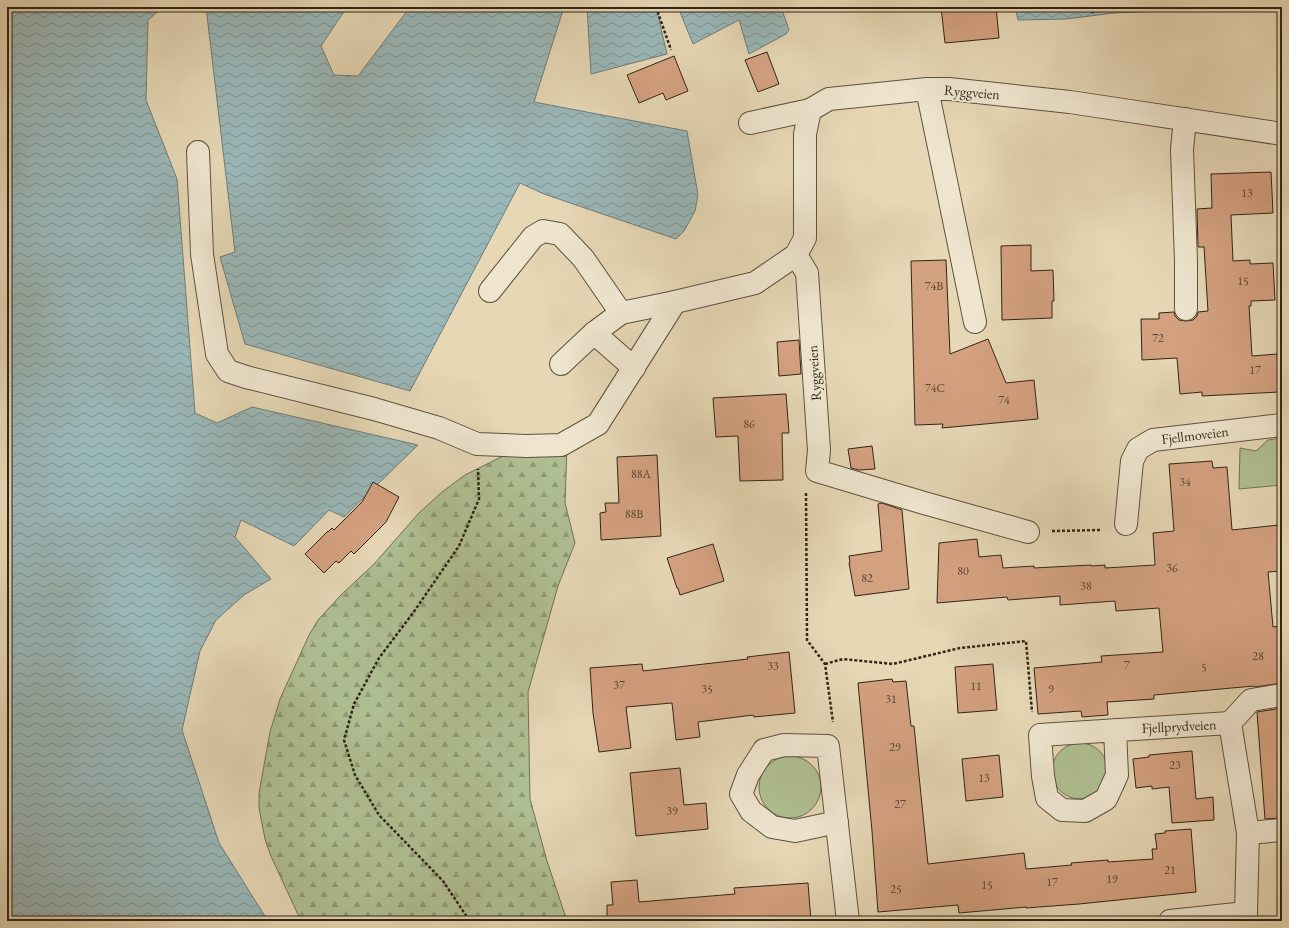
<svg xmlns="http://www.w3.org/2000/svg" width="1289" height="928" viewBox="0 0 1289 928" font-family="'EB Garamond',serif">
<defs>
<pattern id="forest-firs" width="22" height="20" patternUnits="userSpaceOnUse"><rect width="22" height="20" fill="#afbf92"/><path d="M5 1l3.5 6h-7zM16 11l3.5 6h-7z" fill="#8f9b76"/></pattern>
<pattern id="water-waves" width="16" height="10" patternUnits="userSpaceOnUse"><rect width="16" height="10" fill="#9ab7b8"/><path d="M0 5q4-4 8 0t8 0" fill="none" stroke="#7e9595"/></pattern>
</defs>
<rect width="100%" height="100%" fill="#e6d7b5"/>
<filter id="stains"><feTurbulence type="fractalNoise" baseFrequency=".005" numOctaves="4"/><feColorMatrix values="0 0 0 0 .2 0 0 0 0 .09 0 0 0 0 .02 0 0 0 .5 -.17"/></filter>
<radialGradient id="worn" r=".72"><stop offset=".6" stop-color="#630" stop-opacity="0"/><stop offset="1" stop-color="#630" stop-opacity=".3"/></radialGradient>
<polygon fill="url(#forest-firs)" stroke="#707254" points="567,445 565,503 575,543 558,586 528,692 530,799 547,861 567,921 301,921 270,854 265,839 259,808 259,793 270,732 280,699 309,635 318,620 341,595 375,563 419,513 442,492 465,475 503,456"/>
<g fill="#afbf92" stroke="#707254">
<polygon points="1282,438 1282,485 1239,489 1240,448 1256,451 1268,440"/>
<circle cx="1080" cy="771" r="28"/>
<circle cx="790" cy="787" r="31"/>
</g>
<g fill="url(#water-waves)" stroke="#707d77">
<polygon points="7,7 163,7 148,20 146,100 177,179 195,413 217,423 252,407 418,445 344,517 329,510 294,546 241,520 235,537 271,579 244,595 216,620 200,651 182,730 219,843 268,921 7,921"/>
<polygon points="206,7 347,7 321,46 334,75 358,76 410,7 564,7 534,102 687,131 698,195 695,211 684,231 676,239 544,194 520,183 410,391 245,344 220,257 235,252"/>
<polygon points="587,7 656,7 667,54 591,74"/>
<polygon points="678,7 781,7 789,30 786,34 749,54 739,20 693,44"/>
<polygon points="1015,7 1253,7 1114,13 1066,19 1018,20"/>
</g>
<g fill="#d4a180" stroke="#312516">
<polygon points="941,7 996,7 999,38 945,43"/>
<polygon points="767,52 779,84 758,92 745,60"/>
<polygon points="674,56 688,91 666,100 663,93 639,103 627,75"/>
<polygon points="1271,172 1273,213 1231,215 1233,261 1250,260 1250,264 1273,263 1275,300 1251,301 1251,306 1249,306 1252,356 1277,354 1279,392 1202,396 1202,392 1180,394 1177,358 1142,360 1141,319 1159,319 1159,313 1174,312 1175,316 1179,320 1186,321 1193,320 1197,316 1198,312 1208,311 1204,247 1198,247 1197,209 1212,208 1211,174"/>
<polygon points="1031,245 1031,271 1053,270 1054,301 1052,301 1052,318 1002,320 1001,246"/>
<polygon points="946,260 950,354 988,339 1006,383 1034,380 1038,419 942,428 943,424 915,425 911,261"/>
<polygon points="799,340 801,374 779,376 777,342"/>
<polygon points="786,394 789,433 782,433 783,480 740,481 738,436 716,437 713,398"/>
<polygon points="872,446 875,469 859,470 851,468 848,449"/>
<polygon points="657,455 661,536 601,540 600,513 606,512 605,503 619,503 617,457"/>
<polygon points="1212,461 1213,468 1227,467 1232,530 1279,525 1279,529 1282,528 1282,571 1268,572 1273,627 1279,626 1282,660 1282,683 1255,687 1254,686 1154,695 1154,699 1107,702 1108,715 1082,717 1081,711 1038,714 1034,668 1102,662 1101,656 1163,652 1159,608 1116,611 1115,601 1060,605 1060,596 1008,600 1007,597 937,603 939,543 977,539 979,557 1001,555 1003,568 1034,566 1034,568 1091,565 1091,566 1105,565 1105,568 1155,565 1153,533 1174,531 1169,464"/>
<polygon points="373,482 399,497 386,522 354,554 351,551 339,563 336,561 324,573 305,554 328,531 328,532 332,528 334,530 362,502"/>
<polygon points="882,503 902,510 909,589 855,596 849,563 850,563 849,556 882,551 878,504"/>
<polygon points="713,544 724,581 680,595 678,588 677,588 667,558"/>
<polygon points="789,652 795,713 754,717 753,715 698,722 700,737 676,740 672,703 626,707 631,748 599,752 593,713 590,668 642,664 643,671 748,659 747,657"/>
<polygon points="993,664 997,710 958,713 955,667"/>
<polygon points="892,679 893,682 906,681 911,726 914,726 928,864 1024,853 1026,869 1072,865 1071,863 1108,860 1108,862 1153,859 1152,849 1157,849 1155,834 1165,833 1165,831 1191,829 1196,892 1079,904 1026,908 1026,907 959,913 958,905 878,912 872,831 858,683"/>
<polygon points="1282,708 1282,818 1265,819 1257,712"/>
<polygon points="1192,751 1196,799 1213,797 1214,820 1172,823 1169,787 1152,789 1152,786 1136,788 1133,759 1149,757 1149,755"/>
<polygon points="999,755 1003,797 966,801 962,759"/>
<polygon points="680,768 684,805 706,803 708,829 636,836 630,773"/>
<polygon points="637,880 639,902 735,894 734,888 808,883 811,921 607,921 607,905 613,905 611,882"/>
</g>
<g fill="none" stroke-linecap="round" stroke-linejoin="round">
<defs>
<g id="minor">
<polyline points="927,89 975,322"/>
<polyline points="1185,119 1182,149 1186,261 1186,309"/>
<polyline points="750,123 810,110"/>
<polyline points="198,152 202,254 217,354 228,371 246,377 374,409 439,428 477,444 526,446 561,445 598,424 675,302"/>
<polyline points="796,255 807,273 819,450 817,471 924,503 1028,532"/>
<polyline points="490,291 533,237 543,231 560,234 583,258 621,313"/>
<polyline points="594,333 634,368"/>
<polyline points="561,364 594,333 621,313 675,302 755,283 796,255 805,238 805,134 810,110 829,99 927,89 949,89 1070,102 1282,134"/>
<polyline points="1126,524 1132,461 1138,449 1153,440 1282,425"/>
<polyline points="1230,723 1251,700 1282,695"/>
<polyline points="1115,730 1117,775 1106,799 1085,811 1062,810 1047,798 1043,776 1040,735 1230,723 1248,833 1246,913 1247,921"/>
<polyline points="837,822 795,831 772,827 751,811 741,794 748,775 764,750 784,745 828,746 848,921"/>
<polyline points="1248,833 1282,830"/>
<polyline points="1170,921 1246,913"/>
</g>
</defs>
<use href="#minor" stroke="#5e523e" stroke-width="24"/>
<g stroke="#312516" stroke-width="2.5" stroke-dasharray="3 2" stroke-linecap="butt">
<polyline points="656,7 671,50"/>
<polyline points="1091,7 1093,13"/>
<polyline points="1237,7 1238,10"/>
<polyline points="806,493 807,640 825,664 833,722"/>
<polyline points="1052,531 1101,530"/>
<polyline points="825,664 843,659 893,664 960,648 1026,641 1032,712"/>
<polyline points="468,921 467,917 443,881 379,815 355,775 344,740 354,704 379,658 413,613 459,546 479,499 478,469"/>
</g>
<use href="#minor" stroke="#efe5cf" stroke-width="22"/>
</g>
<g text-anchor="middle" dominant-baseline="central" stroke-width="4" stroke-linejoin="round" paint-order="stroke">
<g font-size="12" fill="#5a4430">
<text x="1247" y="193">13</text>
<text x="1243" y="281">15</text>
<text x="934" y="286">74B</text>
<text x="1158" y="338">72</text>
<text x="1255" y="370">17</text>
<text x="935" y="388">74C</text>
<text x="1004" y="400">74</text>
<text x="749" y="424">86</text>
<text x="641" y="474">88A</text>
<text x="1185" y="482">34</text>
<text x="634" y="514">88B</text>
<text x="1172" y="568">36</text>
<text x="963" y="571">80</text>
<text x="867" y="578">82</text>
<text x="1086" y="586">38</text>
<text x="1258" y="656">28</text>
<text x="1127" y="665">7</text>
<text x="773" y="666">33</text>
<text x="1204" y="667">5</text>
<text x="619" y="685">37</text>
<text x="976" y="686">11</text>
<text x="707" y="689">35</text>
<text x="1051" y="689">9</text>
<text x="891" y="699">31</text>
<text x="895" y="747">29</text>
<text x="1175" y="765">23</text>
<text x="984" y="778">13</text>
<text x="900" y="804">27</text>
<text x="672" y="811">39</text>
<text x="1170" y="870">21</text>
<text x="1112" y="879">19</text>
<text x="1052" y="882">17</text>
<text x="987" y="885">15</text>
<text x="896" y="889">25</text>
</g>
<g font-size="14" fill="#312516" stroke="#efe5cf">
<text transform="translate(972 92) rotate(5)">Ryggveien</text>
<text transform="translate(814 373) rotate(-94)">Ryggveien</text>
<text transform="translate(1195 435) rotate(-7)">Fjellmoveien</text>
<text transform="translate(1179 726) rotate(-3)">Fjellprydveien</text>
</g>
</g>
<rect width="1289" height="928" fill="none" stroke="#e6d7b5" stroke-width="24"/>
<rect x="8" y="8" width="1273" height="912" fill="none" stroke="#312516" stroke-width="2"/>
<rect x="12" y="12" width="1265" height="904" fill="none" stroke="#312516"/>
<rect width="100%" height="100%" filter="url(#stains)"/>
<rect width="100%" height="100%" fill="url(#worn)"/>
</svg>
